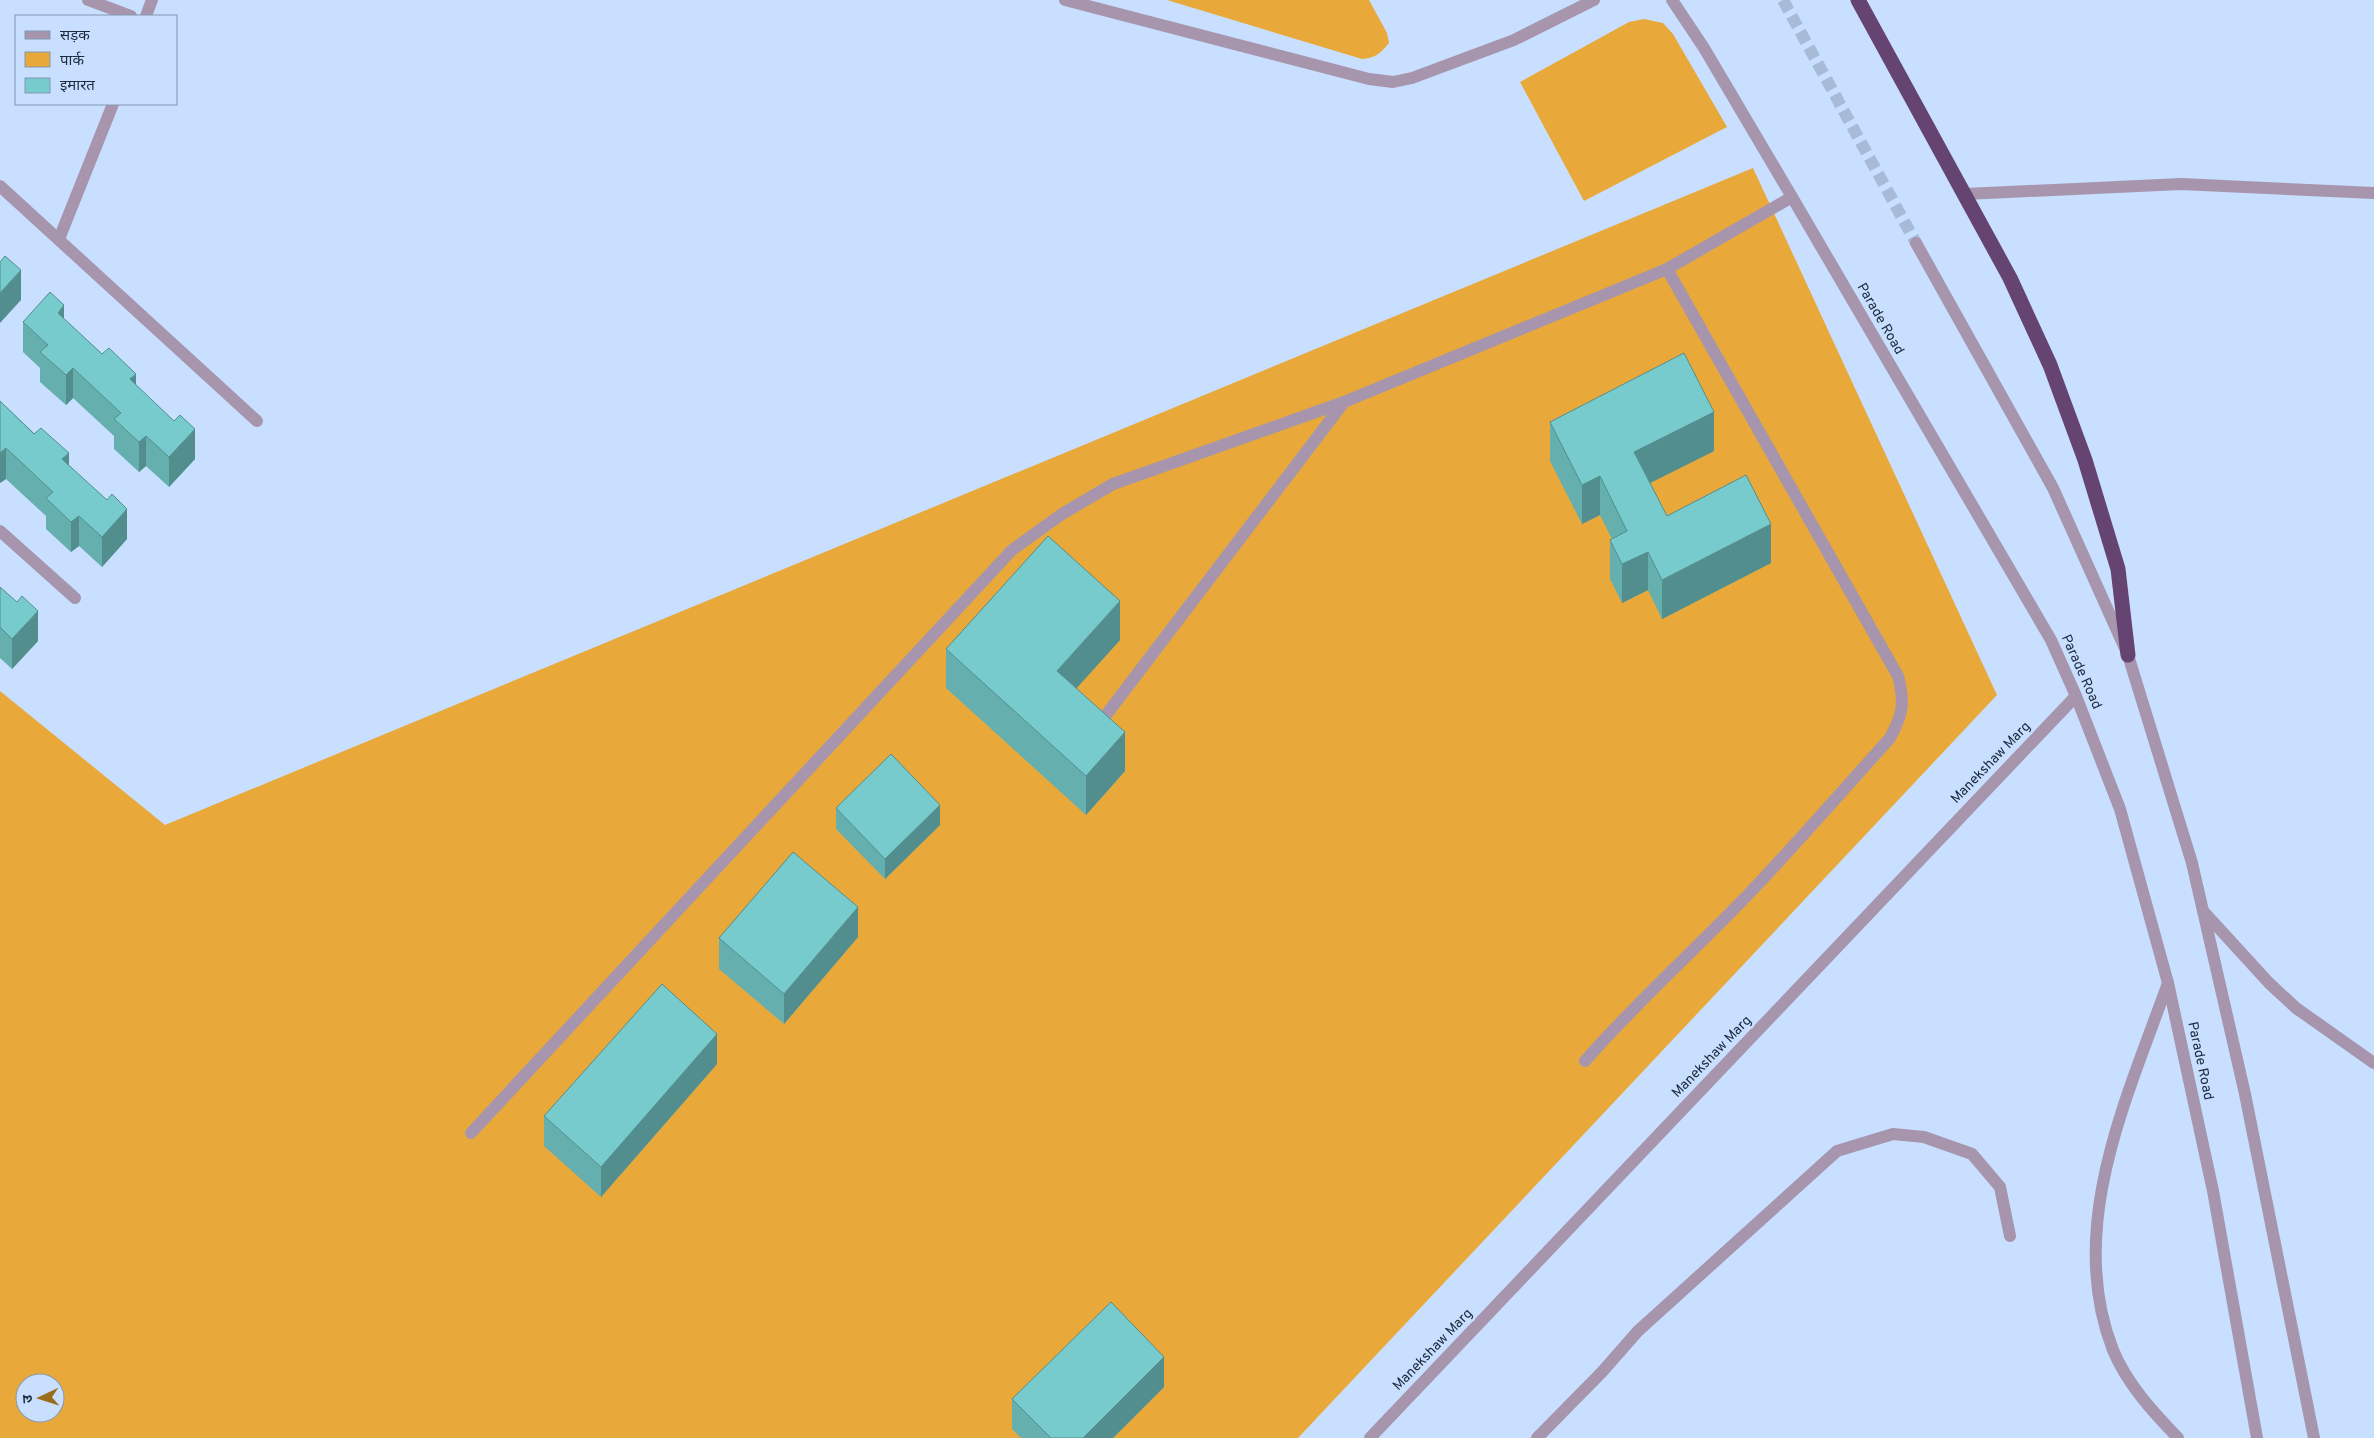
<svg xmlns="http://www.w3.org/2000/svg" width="2374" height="1438" viewBox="0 0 2374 1438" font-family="Overpass,'Noto Sans Devanagari',sans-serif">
<rect width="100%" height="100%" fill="#c9dfff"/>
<g fill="#e8a93a" fill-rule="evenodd">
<path d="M1167 0H1369L1387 33 1389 43C1381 53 1375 58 1362 59Z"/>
<polygon points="1644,19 1663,23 1673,34 1727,127 1584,201 1520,82 1629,22"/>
<path d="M1753 168 1997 695 1298 1438H0V691L165 825ZM25 1383H55V1413H25Z"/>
</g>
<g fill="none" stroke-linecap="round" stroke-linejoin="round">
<polyline stroke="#a7bbd8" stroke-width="12" stroke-dasharray="12 6" stroke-linecap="butt" points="1783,0 1916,243"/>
<g stroke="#a695ac" stroke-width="12">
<polyline points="88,0 131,16"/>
<polyline points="1065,0 1369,79 1393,82 1412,78 1514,40 1594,0"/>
<polyline points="1672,0 1704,48 1792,197 2051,640 2076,696 2120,809 2168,983 2213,1191 2257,1438"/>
<polyline points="146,16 152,0"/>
<polyline points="0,186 257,421"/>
<polyline points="1965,194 2181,184 2374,193"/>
<polyline points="59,239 113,104"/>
<polyline points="1916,243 2053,488 2128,655 2192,863 2245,1094 2314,1438"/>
<polyline points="0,531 75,598"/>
<polyline points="1106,715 1344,402"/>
<polyline points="2204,912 2269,983 2296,1008 2374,1063"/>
<path d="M2168 983C2127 1098 2065 1228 2113 1350 2127 1384 2153 1412 2178 1438"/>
<path d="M1585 1061C1640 998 1703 943 1760 882 1804 835 1847 786 1890 738 1903 714 1905 703 1898 676L1667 269"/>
<polyline points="471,1133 1012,550 1062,514 1113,484 1344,402 1667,269 1792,197"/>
<polyline points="1370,1438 2076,696"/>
<polyline points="1537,1438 1602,1372 1638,1331 1837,1151 1893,1134 1924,1137 1972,1154 2000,1187 2010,1236"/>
</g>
<polyline stroke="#654471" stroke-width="15" points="1858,0 2010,278 2050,365 2085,460 2118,569 2128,655"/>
</g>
<g fill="#66afaf">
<polygon points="64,319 136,385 195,459 169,487 146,466 139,472 114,449 114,436 73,398 66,405 40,382 40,368 23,352 23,322"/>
<polygon points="0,401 69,466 127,539 102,567 79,546 71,552 46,529 46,516 6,479 0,483"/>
<polygon points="1550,422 1714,451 1650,483 1667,516 1771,563 1662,619 1648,590 1622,603 1610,579 1610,540 1612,539 1600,515 1582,524 1550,461"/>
<polygon points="0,587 38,641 12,669 0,658"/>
<polygon points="1120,640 1076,688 1125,771 1086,815 946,688 946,649"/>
<polygon points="836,808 940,825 885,879 836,829"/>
<polygon points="858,937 784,1024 719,969 719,938"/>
<polygon points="717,1064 601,1197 544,1146 544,1116"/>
<polygon points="1164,1387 1113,1438 1021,1438 1012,1429 1012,1399"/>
</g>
<g fill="#538e8f">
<polygon points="21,270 21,300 0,323 0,293"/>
<polygon points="64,305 64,336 58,313"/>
<polygon points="73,368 73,398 66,405 66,375"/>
<polygon points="136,374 136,404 130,379"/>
<polygon points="1714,412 1714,451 1634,491 1634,452"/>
<polygon points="195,429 195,459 169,487 169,457"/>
<polygon points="146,436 146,466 139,472 139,442"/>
<polygon points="6,448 6,479 0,483 0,453"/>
<polygon points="69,453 69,484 62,459"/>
<polygon points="1600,476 1600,515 1582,524 1582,485"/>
<polygon points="127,509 127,539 102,567 102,537"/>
<polygon points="79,516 79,546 71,552 71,522"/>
<polygon points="1771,524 1771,563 1662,619 1662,580"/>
<polygon points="1648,552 1648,590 1622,603 1622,564"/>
<polygon points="1120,601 1120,640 1057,710 1057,671"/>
<polygon points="38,611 38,641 12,669 12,639"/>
<polygon points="1125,732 1125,771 1086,815 1086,776"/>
<polygon points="940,805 940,825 885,879 885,859"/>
<polygon points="858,907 858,937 784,1024 784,994"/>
<polygon points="717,1034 717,1064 601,1197 601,1167"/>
<polygon points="1164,1357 1164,1387 1113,1438 1083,1438"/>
</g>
<g fill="#77cbcc" stroke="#538e8f">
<polygon points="5,256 21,270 0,293 0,262"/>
<polygon points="50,292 64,305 58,313 102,354 109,348 136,374 130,379 174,421 180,415 195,429 169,457 146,436 139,442 114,419 121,413 73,368 66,375 40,352 48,345 23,322"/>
<polygon points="1684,353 1714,412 1634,452 1667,516 1746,475 1771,524 1662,580 1648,552 1622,564 1610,540 1627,531 1600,476 1582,485 1550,422"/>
<polygon points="0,401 34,434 41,428 69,453 62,459 107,500 112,494 127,509 102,537 79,516 71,522 46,498 53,492 6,448 0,453"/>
<polygon points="1048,536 1120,601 1057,671 1125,732 1086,776 946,649"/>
<polygon points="0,587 17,602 22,596 38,611 12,639 0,627"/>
<polygon points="891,754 940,805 885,859 836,808"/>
<polygon points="793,852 858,907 784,994 719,938"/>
<polygon points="662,984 717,1034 601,1167 544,1116"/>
<polygon points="1111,1302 1164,1357 1083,1438 1051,1438 1012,1399"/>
</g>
<g text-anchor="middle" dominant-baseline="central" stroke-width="5" stroke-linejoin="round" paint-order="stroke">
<g font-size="14" fill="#1d2a3e" stroke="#c9dfff">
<text transform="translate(1880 319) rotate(60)">Parade Road</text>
<text transform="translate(2081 672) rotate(66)">Parade Road</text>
<text transform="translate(1991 763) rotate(-46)">Manekshaw Marg</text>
<text transform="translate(1712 1057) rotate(-46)">Manekshaw Marg</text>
<text transform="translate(2200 1061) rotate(78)">Parade Road</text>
<text transform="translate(1433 1350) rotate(-46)">Manekshaw Marg</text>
</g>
</g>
<rect x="15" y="15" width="162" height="90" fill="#c9dfff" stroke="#8497b2"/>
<rect x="25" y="31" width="25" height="8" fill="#a695ac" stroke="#8497b2"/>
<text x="60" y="40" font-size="15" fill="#1d2a3e">सड़क</text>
<rect x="25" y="52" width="25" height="15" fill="#e8a93a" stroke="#8497b2"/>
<text x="60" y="65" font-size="15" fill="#1d2a3e">पार्क</text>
<rect x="25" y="78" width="25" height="15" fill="#77cbcc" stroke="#8497b2"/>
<text x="60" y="90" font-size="15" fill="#1d2a3e">इमारत</text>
<g transform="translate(40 1398) rotate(266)"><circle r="24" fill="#c9dfff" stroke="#8497b2"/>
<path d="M0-4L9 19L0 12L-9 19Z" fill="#9a6d1c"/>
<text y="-8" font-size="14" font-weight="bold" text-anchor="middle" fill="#1d2a3e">उ</text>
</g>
</svg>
